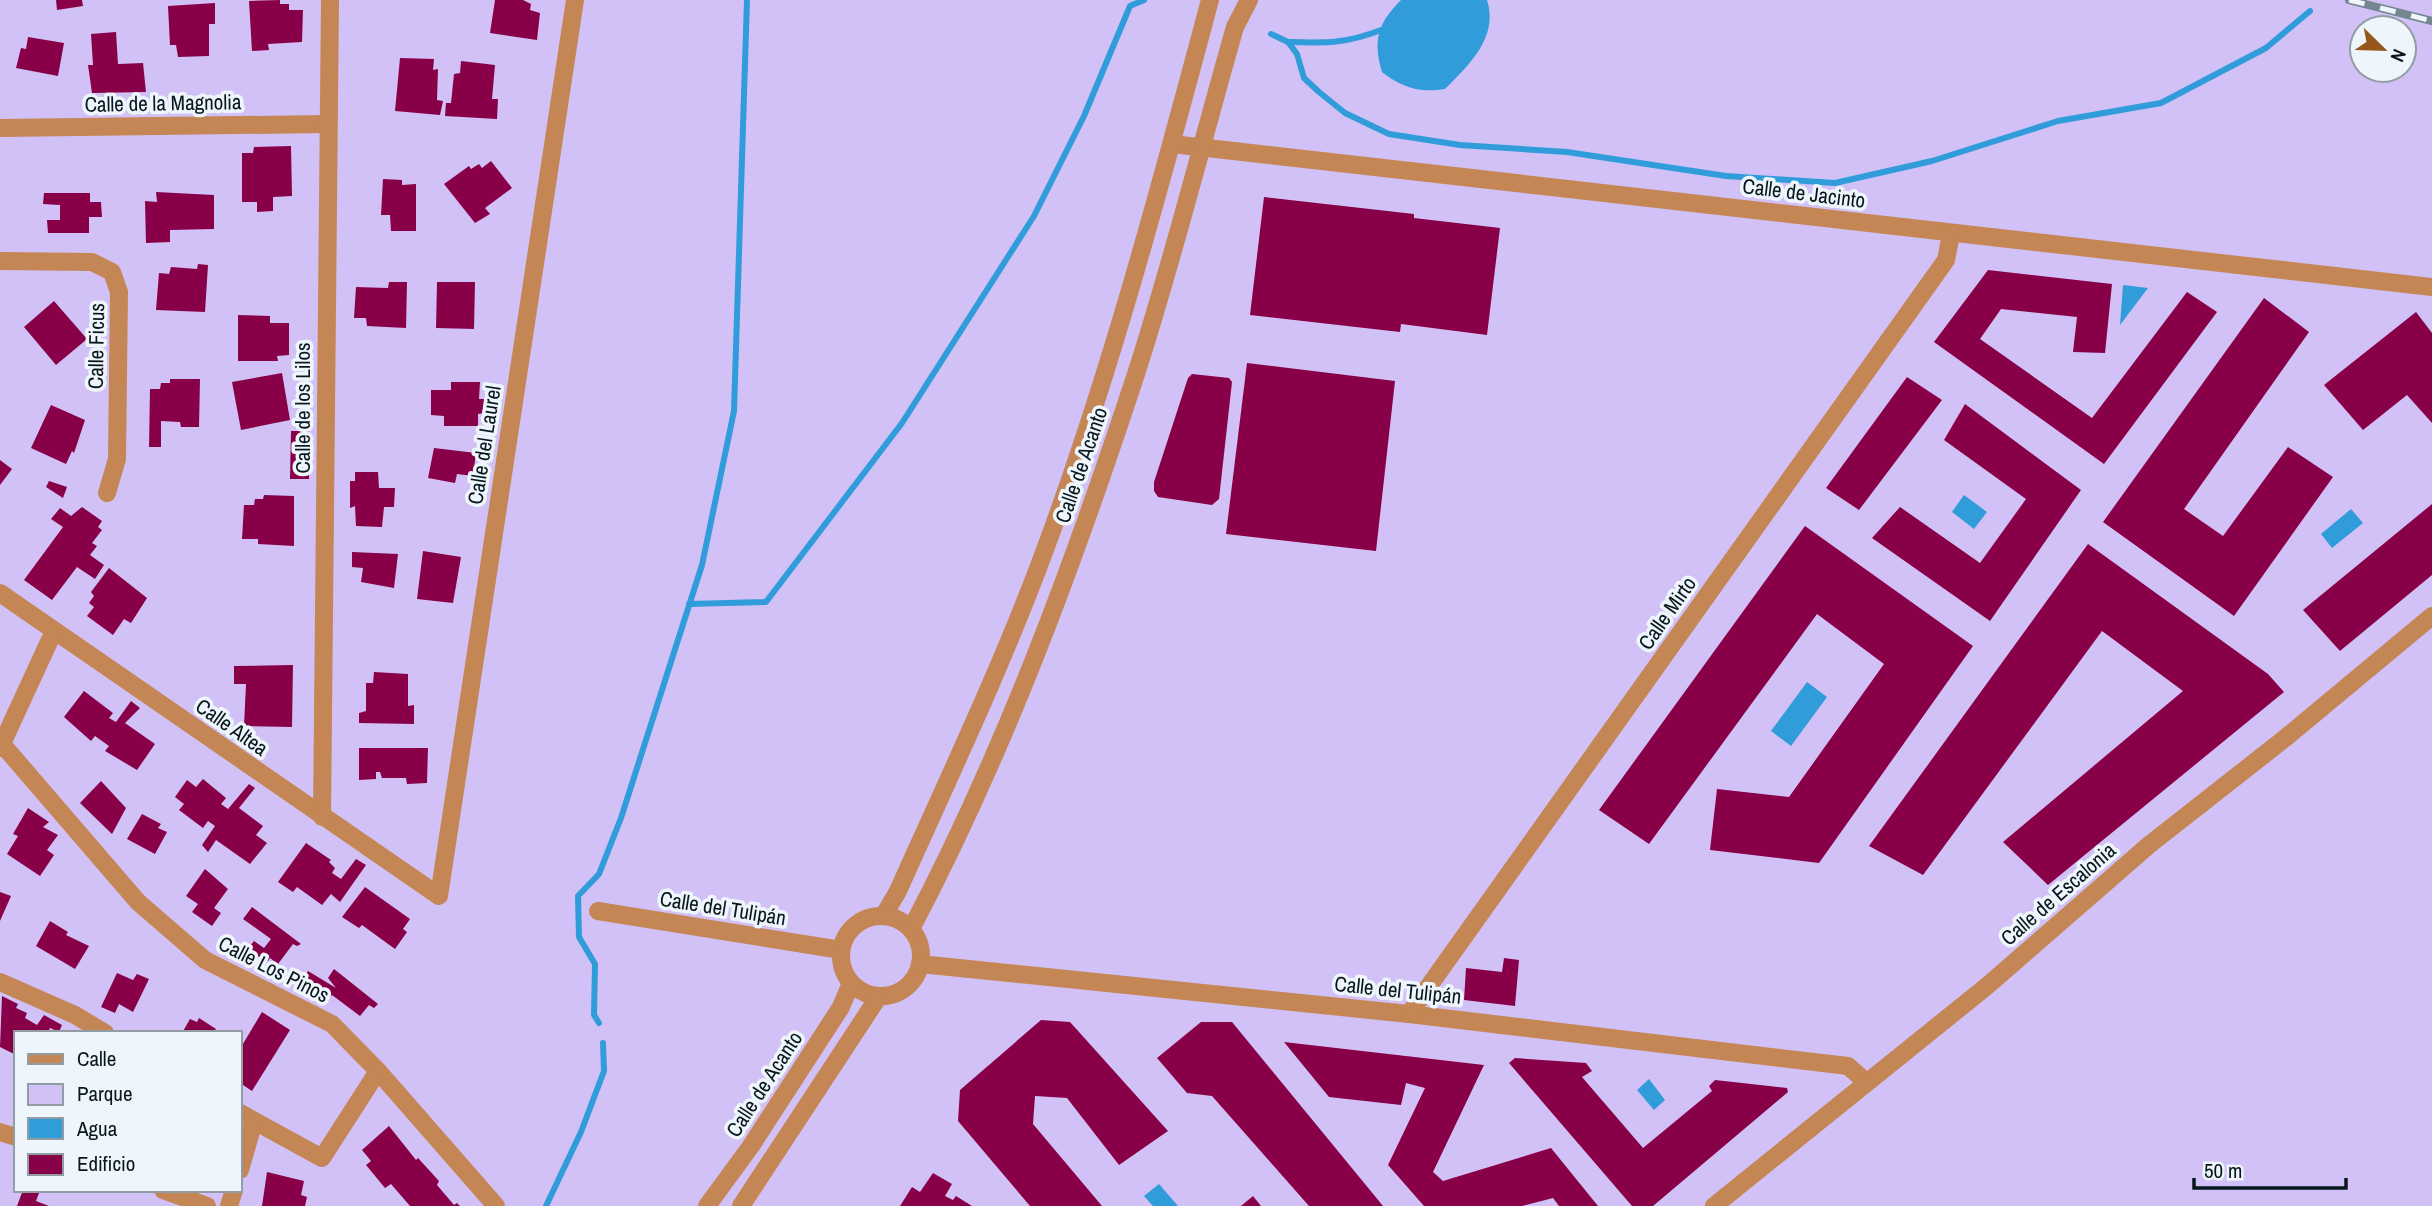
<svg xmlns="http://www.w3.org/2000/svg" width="2432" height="1206" viewBox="0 0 2432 1206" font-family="'Archivo Narrow',sans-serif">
<rect width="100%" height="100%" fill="#d5ebfa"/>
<path fill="#d2c1f6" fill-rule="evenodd" d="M0 0H2432V1206H0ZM2362 28H2404V70H2362ZM16 1033H240V1190H16Z"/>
<g fill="#309cda">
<path d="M1401 0H1487C1499 37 1469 65 1445 89 1419 93 1403 88 1382 72 1373 41 1377 24 1401 0Z"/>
<polygon points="2123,285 2148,288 2120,325"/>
<polygon points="1964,495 1987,512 1974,529 1952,512"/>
<polygon points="2351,509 2363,523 2332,548 2321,534"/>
<polygon points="1807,682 1827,697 1791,746 1771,731"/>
<polygon points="1649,1079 1665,1100 1654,1110 1637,1090"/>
<polygon points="1159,1184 1178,1206 1153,1206 1144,1196"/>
</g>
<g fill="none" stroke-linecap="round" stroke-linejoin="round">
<g stroke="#309cda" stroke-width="6">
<polyline points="1271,34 1288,42 1297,54 1304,78 1319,92 1345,113 1389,134 1460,145 1567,152 1726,176 1835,183 1932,161 2058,121 2161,103 2266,48 2310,11"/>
<path d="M1288 42C1325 43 1345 44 1381 30"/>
<polyline points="689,604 766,602 902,423 1034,216 1084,116 1130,6 1144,0"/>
<polyline points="599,1023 594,1015 595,964 579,937 578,896 599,874 621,818 702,565 734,411 747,0"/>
<polyline points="546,1206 581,1132 604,1071 603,1043"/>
</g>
</g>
<g fill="#880148">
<polygon points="56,0 82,0 83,6 57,10"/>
<polygon points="280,0 280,4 289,4 289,10 303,10 302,42 268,44 269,50 252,51 249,1"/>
<polygon points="495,0 523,0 531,4 530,10 540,13 537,40 490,33"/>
<polygon points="215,3 215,24 209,24 209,56 178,57 176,45 170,45 168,6"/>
<polygon points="116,32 118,64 143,63 146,92 92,93 88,65 93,65 91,34"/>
<polygon points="28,37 64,43 58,76 16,68 21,48 26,49"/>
<polygon points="400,58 434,59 433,70 438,69 437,100 443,101 440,115 395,111"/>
<polygon points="461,61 495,65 492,99 498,99 497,119 445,116 446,103 451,103 454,74 460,73"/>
<polygon points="291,146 292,196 273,197 273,211 257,212 257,202 242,202 242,153 253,153 254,147"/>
<polygon points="491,161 512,188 485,208 490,214 475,223 444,184 469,166 471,169 479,164 482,168"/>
<polygon points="383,179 402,180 402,185 416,184 416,231 391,231 390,215 381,215"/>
<polygon points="156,192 214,195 214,229 170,230 170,242 146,243 145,201 157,202"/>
<polygon points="44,193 90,193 90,202 101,202 102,217 89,217 89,233 48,233 47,220 60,220 60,205 43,204"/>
<polygon points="1264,197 1414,214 1414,218 1500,228 1487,335 1401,324 1400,332 1250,315"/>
<polygon points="198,264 208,265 205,312 156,310 159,273 169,274 171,267 197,269"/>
<polygon points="1988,270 2112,284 2105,353 2073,352 2077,317 2001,309 1980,339 2092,418 2187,292 2217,312 2104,464 1934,342"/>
<polygon points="389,282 407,282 406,328 367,326 366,318 354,318 356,287 388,288"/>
<polygon points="437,282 475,282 474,329 436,328"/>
<polygon points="2264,298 2309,332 2184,509 2223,536 2288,447 2333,477 2234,616 2103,522"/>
<polygon points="54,301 87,339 56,365 24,327"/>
<polygon points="2416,312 2432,333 2432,423 2407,395 2363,430 2324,385"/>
<polygon points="238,315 270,316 270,323 289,323 289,355 277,356 278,361 238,361"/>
<polygon points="1247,363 1395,381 1376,551 1226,534"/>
<polygon points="282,373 290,420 241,430 232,382"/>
<polygon points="1192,374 1229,378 1232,382 1219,499 1212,505 1158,497 1154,491 1154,482 1188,378"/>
<polygon points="1907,377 1942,400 1859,510 1826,488"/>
<polygon points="170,379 200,379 199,427 181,427 180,422 161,421 161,447 149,447 150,389 160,389 161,383 170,383"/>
<polygon points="451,382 480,382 479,399 484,399 484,413 478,414 478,426 444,426 444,416 431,415 431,390 451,390"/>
<polygon points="1965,404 2081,490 1990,621 1872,538 1900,507 1980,563 2026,499 1944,440"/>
<polygon points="51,405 85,420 74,453 72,451 66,464 31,448"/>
<polygon points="291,431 309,431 309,479 290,479"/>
<polygon points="434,448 476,453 473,476 457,474 455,483 428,478"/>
<polygon points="0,460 12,469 0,485"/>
<polygon points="355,472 378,472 379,488 395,488 394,507 384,507 382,527 356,526 355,506 350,508 350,481 355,481"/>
<polygon points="49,481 67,487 63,498 46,487"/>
<polygon points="264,495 294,496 294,546 258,544 258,539 242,539 244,505 254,505 255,499 263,499"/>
<polygon points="2432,504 2432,575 2340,651 2303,610"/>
<polygon points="82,507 102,521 98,527 102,530 92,543 97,546 90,555 104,565 95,579 77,567 52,600 24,580 63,527 51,519 60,508 71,516"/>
<polygon points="1805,526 1973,646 1819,863 1710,850 1717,789 1789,797 1884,664 1817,614 1649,844 1599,810"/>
<polygon points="2088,544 2268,674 2284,692 2048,885 2003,842 2183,691 2102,631 1923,875 1869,846"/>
<polygon points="423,551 461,557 453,603 417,599"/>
<polygon points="352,552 398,554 394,588 361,582 363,568 352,567"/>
<polygon points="109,568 147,598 131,623 124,619 113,635 87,616 94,607 89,603 94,596 91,592"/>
<polygon points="293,665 292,727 244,726 246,684 234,684 234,666"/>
<polygon points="374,672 408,674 408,706 414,705 414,724 359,723 359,713 366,711 366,683 373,683"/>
<polygon points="84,691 113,713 109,718 116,722 131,701 140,708 125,723 155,744 137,770 105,751 109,746 95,736 91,741 64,717"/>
<polygon points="359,748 428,748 427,783 407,784 406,778 382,778 380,772 376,772 376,779 359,780"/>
<polygon points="203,779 226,798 221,804 228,809 249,784 255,788 239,808 263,826 256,835 267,843 250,864 216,840 208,852 202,845 215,826 208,821 203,828 179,810 184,804 175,797 187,780 196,787"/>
<polygon points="101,781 126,808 112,834 80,803"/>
<polygon points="28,808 49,822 43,827 58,835 47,850 54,855 40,876 7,854 18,836 13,834"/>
<polygon points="142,814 161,824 158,828 167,832 155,854 127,839"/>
<polygon points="306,843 331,860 329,862 335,868 332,873 341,879 356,859 366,865 340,902 331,894 322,905 297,887 293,892 278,882"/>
<polygon points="205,869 228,889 214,908 221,913 212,926 192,912 198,904 186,896"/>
<polygon points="365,887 410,919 403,929 407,932 395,949 362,925 359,928 342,917"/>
<polygon points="0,892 11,896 0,921"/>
<polygon points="252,907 301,944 297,946 293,944 278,964 270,958 268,961 246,951 254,941 264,948 271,939 243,919"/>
<polygon points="50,921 68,932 66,935 89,946 75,969 36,946"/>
<polygon points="1504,958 1519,960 1515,1006 1464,1000 1466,968 1502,972"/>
<polygon points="334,969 378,1004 374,1008 369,1005 360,1016 332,995 330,997 302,982 308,971 336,988 328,978"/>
<polygon points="117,973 133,980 137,974 149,979 133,1012 119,1004 115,1013 101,1007"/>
<polygon points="2,996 18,1004 16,1008 27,1013 25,1018 37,1025 44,1015 62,1025 59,1032 50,1028 47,1033 16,1033 16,1055 0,1047"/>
<polygon points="262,1012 290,1030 252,1091 240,1083 240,1049"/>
<polygon points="199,1018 216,1029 213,1033 182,1033 190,1019 197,1022"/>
<polygon points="1041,1020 1070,1022 1168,1131 1119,1165 1067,1098 1035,1096 1033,1124 1102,1206 1030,1206 958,1121 960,1090"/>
<polygon points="1201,1022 1232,1022 1383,1206 1309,1206 1212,1096 1187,1093 1157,1058"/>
<polygon points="1284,1042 1484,1065 1433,1172 1443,1181 1551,1148 1598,1206 1559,1206 1553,1198 1522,1206 1424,1206 1388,1165 1425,1088 1406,1083 1401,1105 1329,1097"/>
<polygon points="1515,1058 1586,1063 1592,1071 1582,1077 1643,1148 1712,1091 1709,1086 1715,1080 1787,1088 1788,1092 1653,1206 1632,1206 1509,1063"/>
<polygon points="389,1126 416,1160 418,1158 439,1181 437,1185 454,1205 457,1203 460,1206 410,1206 391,1184 385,1188 366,1165 371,1161 362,1150"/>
<polygon points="267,1172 304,1181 301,1195 307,1197 305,1206 262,1206"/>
<polygon points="933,1173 952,1184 945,1196 953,1200 956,1196 972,1206 900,1206 912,1187 920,1192"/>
<polygon points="23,1190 39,1193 36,1201 49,1206 17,1206"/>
<polygon points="1253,1196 1261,1206 1241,1206"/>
</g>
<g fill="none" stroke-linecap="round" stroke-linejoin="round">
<g stroke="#c48654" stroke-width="18">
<polyline points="0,128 327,124"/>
<polyline points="1172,144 2432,287"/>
<polyline points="0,261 92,262 112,272 119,292 117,459 107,493"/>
<polyline points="0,593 439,896 575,0"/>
<polyline points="2,744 138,902 205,960 332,1024 378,1071 496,1206"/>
<polyline points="0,748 54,631"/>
<polyline points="322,817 330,0"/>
<polyline points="598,911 841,950"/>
<path d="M884 915 898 891C949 777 1003 664 1046 547 1112 368 1161 183 1210 0"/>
<circle cx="881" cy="956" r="40"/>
<path d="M911 929C1004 753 1074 563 1136 374 1173 260 1202 142 1235 27L1249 0"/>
<polyline points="920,964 1409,1014 1848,1066 1865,1081"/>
<polyline points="0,982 75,1015 105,1033"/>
<polyline points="1409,1014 1946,260 1951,234"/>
<polyline points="240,1113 322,1158 378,1071"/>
<polyline points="0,1132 16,1137"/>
<polyline points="240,1170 254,1121"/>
<polyline points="163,1190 207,1206"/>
<polyline points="229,1206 234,1190"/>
<polyline points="707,1206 751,1146 841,1007 851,983"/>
<polyline points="741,1206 879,996"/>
<polyline points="1714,1206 1987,986 2149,845 2284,739 2432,616"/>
</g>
<defs>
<polyline id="rail" points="2349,0 2432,21"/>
</defs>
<use href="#rail" stroke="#748692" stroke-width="8"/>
<use href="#rail" stroke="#eef5fb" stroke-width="5" stroke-dasharray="16" stroke-linecap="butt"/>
</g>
<g text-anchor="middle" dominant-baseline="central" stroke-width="7" stroke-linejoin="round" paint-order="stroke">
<g font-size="21" fill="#08161e" stroke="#eef5fb">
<text transform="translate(163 103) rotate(-1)">Calle de la Magnolia</text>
<text transform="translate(1804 193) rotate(7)">Calle de Jacinto</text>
<text transform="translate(96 346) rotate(-89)">Calle Ficus</text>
<text transform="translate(302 408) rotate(-90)">Calle de los Lilos</text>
<text transform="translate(484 445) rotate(-81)">Calle del Laurel</text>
<text transform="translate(1081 465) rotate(-71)">Calle de Acanto</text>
<text transform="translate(1667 613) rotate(-55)">Calle Mirto</text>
<text transform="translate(232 727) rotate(35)">Calle Altea</text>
<text transform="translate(2058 894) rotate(-41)">Calle de Escalonia</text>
<text transform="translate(723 908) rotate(9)">Calle del Tulipán</text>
<text transform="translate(274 969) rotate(27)">Calle Los Pinos</text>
<text transform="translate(1398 990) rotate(6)">Calle del Tulipán</text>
<text transform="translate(764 1084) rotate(-57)">Calle de Acanto</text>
</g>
</g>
<rect x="14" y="1031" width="228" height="161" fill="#eef5fb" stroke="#929ca3" stroke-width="2"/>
<rect x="28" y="1054" width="35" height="10" fill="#c48654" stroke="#929ca3" stroke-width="2"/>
<text x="77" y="1066" font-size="21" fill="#08161e">Calle</text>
<rect x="28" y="1084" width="35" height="21" fill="#d2c1f6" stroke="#929ca3" stroke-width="2"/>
<text x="77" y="1101" font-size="21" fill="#08161e">Parque</text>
<rect x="28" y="1118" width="35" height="21" fill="#309cda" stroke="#929ca3" stroke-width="2"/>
<text x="77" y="1136" font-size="21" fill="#08161e">Agua</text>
<rect x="28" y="1154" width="35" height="21" fill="#880148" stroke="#929ca3" stroke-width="2"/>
<text x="77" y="1171" font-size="21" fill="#08161e">Edificio</text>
<g transform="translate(2383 49) rotate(113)"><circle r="33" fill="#eef5fb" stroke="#929ca3" stroke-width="2"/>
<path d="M0-5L12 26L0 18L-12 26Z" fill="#96571d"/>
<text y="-10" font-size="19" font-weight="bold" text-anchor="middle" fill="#08161e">N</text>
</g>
<path d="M2194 1178v10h152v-10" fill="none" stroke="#08161e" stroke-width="3.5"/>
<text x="2204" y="1178" font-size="21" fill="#08161e" stroke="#eef5fb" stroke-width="5" paint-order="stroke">50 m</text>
</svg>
